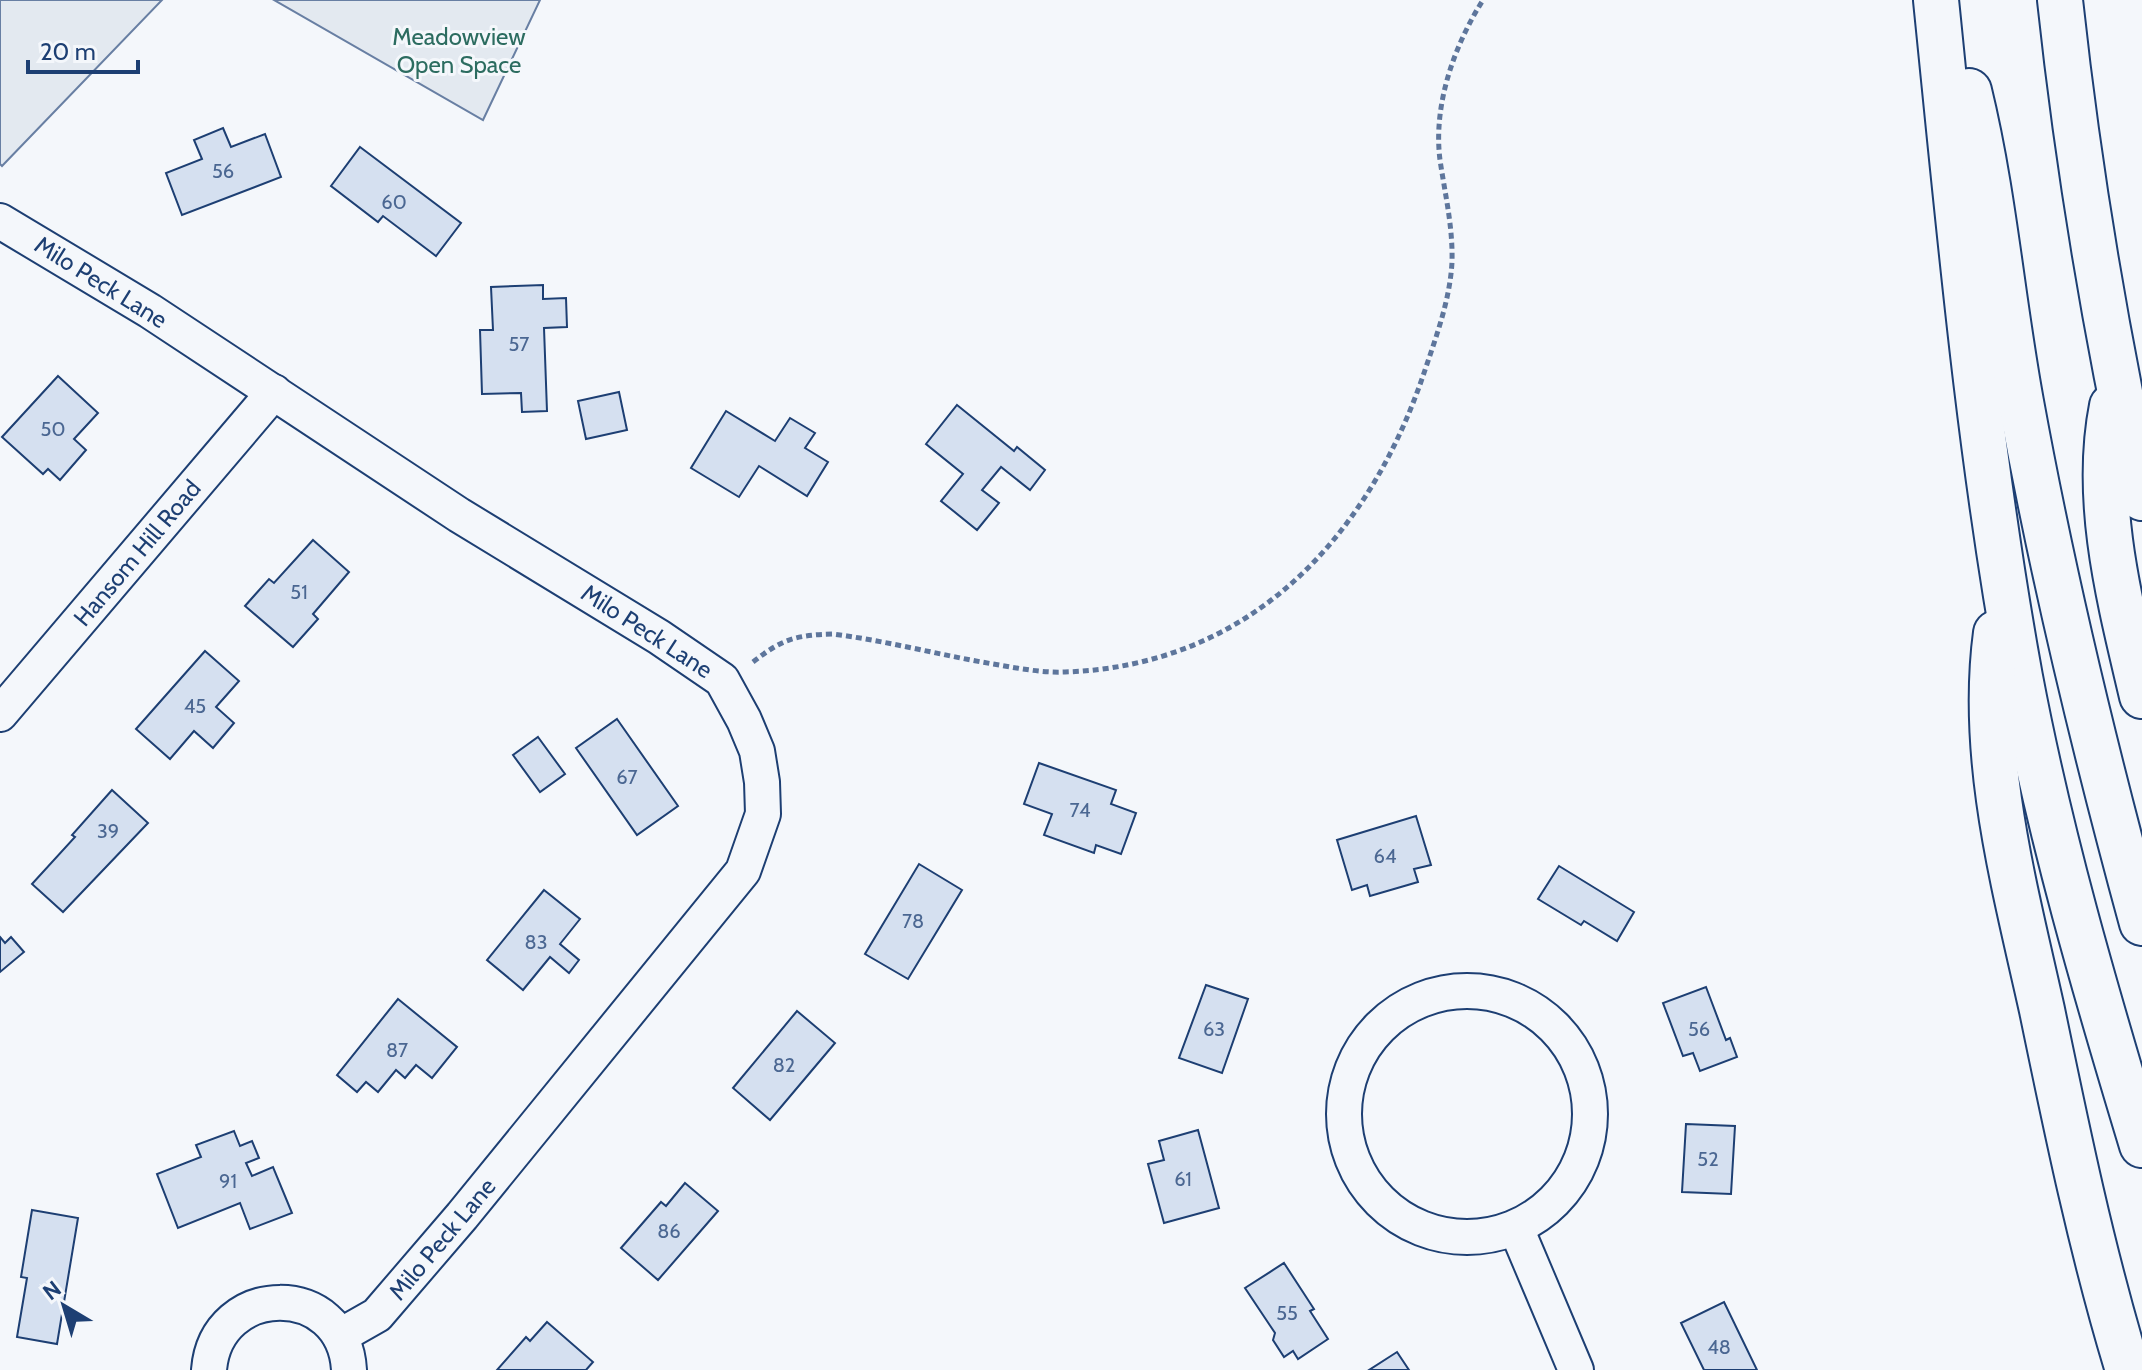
<svg xmlns="http://www.w3.org/2000/svg" width="2142" height="1370" viewBox="0 0 2142 1370" font-family="Cabin,sans-serif">
<rect width="100%" height="100%" fill="#f4f7fb"/>
<g fill="#e3e9f0" stroke="#687fa3" stroke-width="2">
<polygon points="0,0 162,0 2,166 0,164"/>
<polygon points="274,0 540,0 483,120"/>
</g>
<g fill="#d5e0f0" stroke="#1d3f73" stroke-width="2">
<polygon points="223,128 231,147 265,134 281,177 182,215 166,173 202,159 194,140"/>
<polygon points="360,147 461,223 436,256 383,216 378,222 331,186"/>
<polygon points="543,285 543,299 566,298 567,327 544,328 547,411 522,412 521,393 482,394 480,330 493,330 491,287"/>
<polygon points="58,376 98,413 74,439 86,450 60,480 48,469 43,474 2,437"/>
<polygon points="619,392 627,430 586,439 578,401"/>
<polygon points="957,405 1014,451 1017,447 1045,470 1030,490 1001,467 982,490 999,503 977,530 941,501 963,474 926,444"/>
<polygon points="726,411 775,441 790,418 815,433 805,448 828,462 807,496 759,466 739,497 691,468"/>
<polygon points="313,540 349,572 313,614 318,619 293,647 245,606 269,579 274,583"/>
<polygon points="205,651 239,681 216,707 234,723 213,748 194,731 170,759 136,729"/>
<polygon points="617,719 678,806 637,835 576,748"/>
<polygon points="538,737 565,774 540,792 513,755"/>
<polygon points="1039,763 1116,790 1111,804 1136,813 1121,854 1096,845 1094,853 1044,835 1052,814 1024,804"/>
<polygon points="112,790 148,823 63,912 32,884 75,837 72,835"/>
<polygon points="1416,816 1431,865 1414,869 1418,882 1370,896 1367,885 1352,890 1337,840"/>
<polygon points="919,864 962,890 908,979 865,954"/>
<polygon points="1559,866 1634,912 1617,941 1584,921 1581,925 1538,899"/>
<polygon points="544,890 580,919 560,944 579,960 569,973 550,957 523,990 487,960"/>
<polygon points="0,937 5,943 11,937 24,952 0,972"/>
<polygon points="1206,985 1248,999 1222,1073 1179,1058"/>
<polygon points="1706,987 1726,1040 1730,1038 1737,1057 1700,1071 1693,1053 1683,1056 1663,1003"/>
<polygon points="398,999 457,1047 432,1078 416,1065 405,1078 396,1070 378,1092 366,1082 357,1092 337,1075"/>
<polygon points="797,1011 835,1043 770,1120 733,1088"/>
<polygon points="1686,1124 1735,1126 1731,1194 1682,1192"/>
<polygon points="1198,1130 1219,1208 1164,1223 1148,1164 1164,1160 1159,1141"/>
<polygon points="234,1131 240,1146 252,1141 259,1158 246,1163 252,1176 273,1167 292,1213 250,1229 240,1203 178,1228 157,1174 201,1157 196,1145"/>
<polygon points="685,1183 718,1211 658,1280 621,1248 661,1202 666,1206"/>
<polygon points="32,1210 78,1218 57,1344 17,1337 27,1278 21,1277"/>
<polygon points="1284,1263 1314,1309 1310,1311 1328,1339 1298,1359 1293,1351 1284,1357 1273,1340 1275,1333 1245,1288"/>
<polygon points="1724,1302 1757,1370 1704,1370 1681,1323"/>
<polygon points="547,1322 593,1362 586,1370 497,1370 526,1337 530,1341"/>
<polygon points="1397,1352 1409,1370 1369,1370"/>
</g>
<g fill="none" stroke-linecap="round" stroke-linejoin="round">
<defs>
<g id="street">
<polyline points="0,221 150,311 459,515 659,637 722,680 744,720 757,751 762,782 763,814 743,871 462,1216 377,1315 340,1336"/>
<polyline points="0,714 274,392"/>
<circle cx="1467" cy="1114" r="123"/>
<polyline points="1516,1228 1576,1370"/>
<path d="M209 1370C216 1281 344 1280 349 1370"/>
</g>
<g id="highway">
<path d="M1936 0C1959 226 1979 453 2020 677 2050 836 2095 990 2142 1145"/>
<path d="M2060 0C2078 167 2106 334 2142 498"/>
<path d="M1969 91C1994 193 2002 299 2021 402 2053 578 2095 751 2142 923"/>
<path d="M2112 406C2093 502 2120 602 2142 696"/>
<path d="M1996 633C1979 759 2015 888 2042 1010 2067 1131 2092 1252 2128 1370"/>
</g>
</defs>
<use href="#street" stroke="#1d3f73" stroke-width="38"/>
<use href="#highway" stroke="#1d3f73" stroke-width="48"/>
<path stroke="#5e769c" stroke-width="5" stroke-dasharray="6 4" stroke-linecap="butt" d="M753 662C782 639 796 635 833 634 887 641 940 655 993 664 1017 668 1041 673 1065 672 1249 666 1368 539 1424 373 1436 337 1450 300 1452 262 1453 227 1445 194 1440 160 1433 105 1454 46 1483 0"/>
<use href="#street" stroke="#f4f7fb" stroke-width="34"/>
<use href="#highway" stroke="#f4f7fb" stroke-width="44"/>
</g>
<g text-anchor="middle" dominant-baseline="central" stroke-width="6" stroke-linejoin="round" paint-order="stroke">
<g font-size="20" fill="#4b6792">
<text x="223" y="171">56</text>
<text x="394" y="202">60</text>
<text x="519" y="344">57</text>
<text x="53" y="429">50</text>
<text x="299" y="592">51</text>
<text x="195" y="706">45</text>
<text x="627" y="777">67</text>
<text x="1080" y="810">74</text>
<text x="108" y="831">39</text>
<text x="1385" y="856">64</text>
<text x="913" y="921">78</text>
<text x="536" y="942">83</text>
<text x="1214" y="1029">63</text>
<text x="1699" y="1029">56</text>
<text x="397" y="1050">87</text>
<text x="784" y="1065">82</text>
<text x="1708" y="1159">52</text>
<text x="1183" y="1179">61</text>
<text x="228" y="1181">91</text>
<text x="669" y="1231">86</text>
<text x="1287" y="1313">55</text>
<text x="1719" y="1347">48</text>
</g>
<g font-size="24" fill="#2c6c60" stroke="#f4f7fb">
<text x="459" y="36">Meadowview<tspan x="459" dy="28">Open Space</tspan></text>
</g>
<g font-size="24" fill="#1d3f73" stroke="#f4f7fb">
<text transform="translate(101 282) rotate(32)">Milo Peck Lane</text>
<text transform="translate(137 553) rotate(-50)">Hansom Hill Road</text>
<text transform="translate(647 631) rotate(33)">Milo Peck Lane</text>
<text transform="translate(442 1239) rotate(-50)">Milo Peck Lane</text>
</g>
</g>
<g transform="translate(64 1306) rotate(322)" stroke="#f4f7fb" stroke-width="6" paint-order="stroke">
<path d="M0-6L14 30L0 20L-14 30Z" fill="#1d3f73"/>
<text y="-12" font-size="22" font-weight="bold" text-anchor="middle" fill="#1d3f73">N</text>
</g>
<path d="M28 60v12h110v-12" fill="none" stroke="#1d3f73" stroke-width="4"/>
<text x="40" y="60" font-size="24" fill="#1d3f73" stroke="#f4f7fb" stroke-width="6" paint-order="stroke">20 m</text>
</svg>
